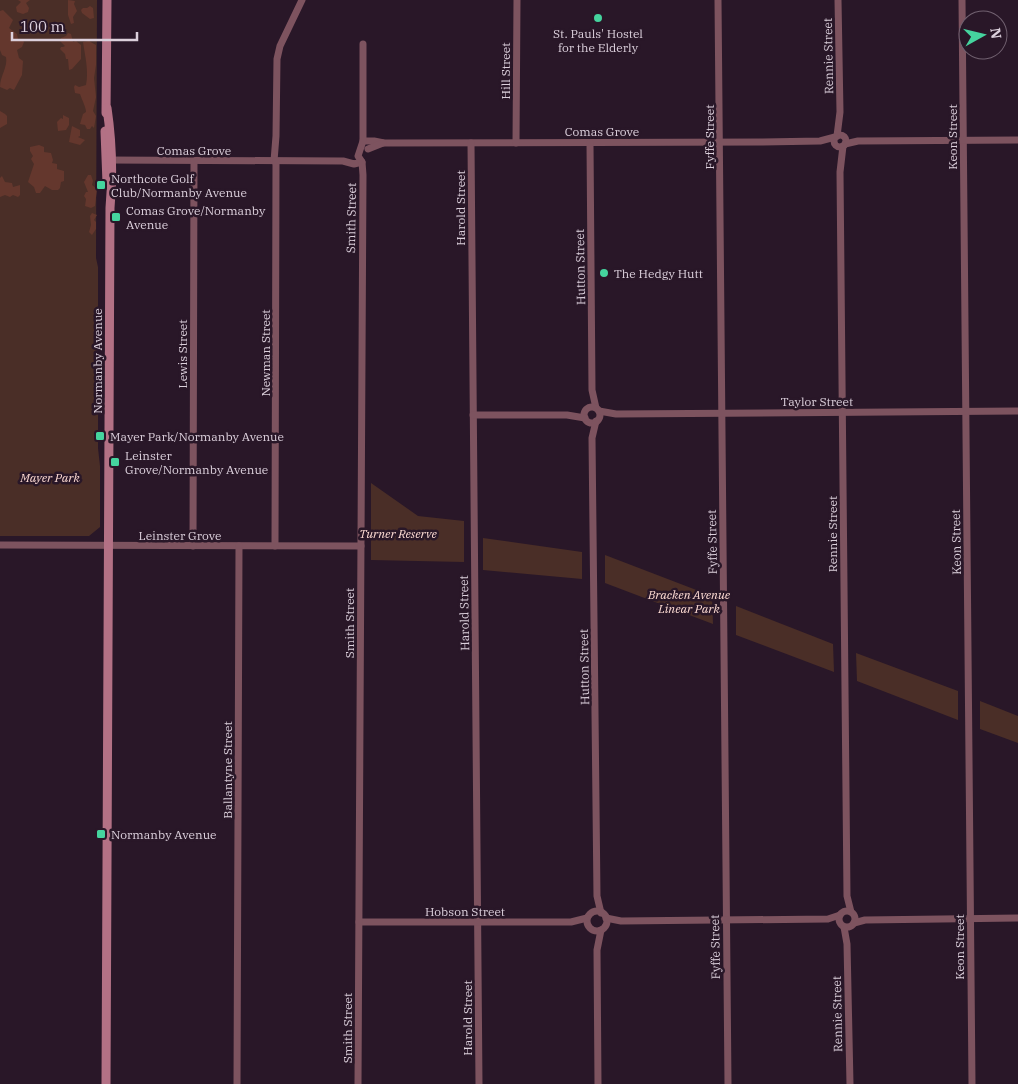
<svg xmlns="http://www.w3.org/2000/svg" width="1018" height="1084" viewBox="0 0 1018 1084" font-family="'IBM Plex Serif',serif">
<rect width="100%" height="100%" fill="#291728"/>
<g fill="#4a2e27">
<polygon points="0,0 97,0 96,258 98,267 98,448 100,466 100,527 89,536 0,536"/>
<polygon points="371,483 418,516 464,521 464,562 371,560"/>
<polygon points="483,538 582,552 582,579 483,570"/>
<polygon points="605,555 712,596 713,624 605,583"/>
<polygon points="736,606 833,644 834,672 736,635"/>
<polygon points="856,653 958,691 958,720 857,681"/>
<polygon points="980,701 1018,716 1018,743 980,729"/>
</g>
<g fill="#64372d">
<polygon points="18,0 30,0 26,3 29,8 28,12 23,14 17,12 16,7 21,2"/>
<polygon points="68,0 75,1 74,4 77,11 73,17 74,23 71,24 68,15"/>
<polygon points="90,6 93,8 94,18 90,19 82,13 81,10 83,8 87,8"/>
<path d="M3 10 13 20 9 28 17 34 18 39H22L24 42 22 47 17 50 19 58 23 61 22 75 14 90 10 88 7 90 0 87C0 76 8 67 6 57L2 55 0 50V11Z"/>
<polygon points="68,33 71,34 73,42 76,41 81,45 81,59 72,69 69,70 68,59 66,59 65,54 60,49 61,47 63,47 65,46 60,41 61,38 66,36"/>
<path d="M89 41 96 45V65L94 78 96 97 93 111 96 116 94 128 92 126 90 129H87L85 125 80 124 83 114 86 112C86 107 82 100 80 94L75 93 74 87 75 85 79 87 86 85C89 71 85 56 83 42Z"/>
<polygon points="0,111 5,114 7,116 7,124 0,128"/>
<polygon points="63,115 69,118 69,125 66,130 58,131 57,122 61,118 63,119"/>
<polygon points="72,126 80,130 80,136 78,137 85,140 80,145 69,142"/>
<polygon points="39,145 44,147 44,152 51,153 53,160 52,163 57,164 57,169 64,171 64,181 61,182 60,188 58,190 52,190 45,186 40,193 36,193 34,187 28,182 34,164 31,159 33,156 30,151 30,147"/>
<polygon points="88,175 91,175 93,181 92,185 97,189 95,206 91,208 85,206 86,199 84,196 86,192 88,192 84,182"/>
<polygon points="2,176 5,182 12,183 13,187 20,185 20,195 18,197 13,195 10,197 5,195 0,197 0,178"/>
<polygon points="92,213 97,215 94,220 96,222 96,229 92,235 89,232 91,225 90,216"/>
</g>
<g fill="none" stroke-linecap="round" stroke-linejoin="round">
<g stroke="#7d535f" stroke-width="7">
<polyline points="718,0 728,1084"/>
<polyline points="962,0 972,1084"/>
<circle cx="840" cy="141" r="6"/>
<polyline points="837,136 840,112 838,0"/>
<polyline points="363,141 374,141 384,143 763,142 820,141 835,137"/>
<polyline points="471,143 479,1084"/>
<polyline points="516,143 517,0"/>
<polyline points="590,143 592,390 596,408"/>
<polyline points="845,144 858,141 1018,140"/>
<polyline points="843,146 840,172 847,896 851,912"/>
<polyline points="368,149 383,143"/>
<polyline points="107,160 343,161 354,164 362,162"/>
<polyline points="274,161 276,136 277,59 280,46 302,0"/>
<circle cx="592" cy="415" r="8"/>
<polyline points="599,411 616,414 1018,411"/>
<polyline points="473,415 567,415 585,418"/>
<polyline points="596,421 592,438 597,896 601,913"/>
<polyline points="0,545 361,546"/>
<polyline points="193,546 194,161"/>
<polyline points="275,546 276,161"/>
<circle cx="847" cy="919" r="8"/>
<circle cx="597" cy="921" r="10"/>
<polyline points="606,918 621,921 828,919 840,915"/>
<polyline points="359,922 571,922 587,918"/>
<polyline points="854,923 865,920 1018,918"/>
<polyline points="844,927 847,944 850,1084"/>
<polyline points="237,1084 239,546"/>
<polyline points="358,1084 363,175 362,162 358,156 363,141 363,44"/>
<polyline points="598,1084 597,950 601,930"/>
</g>
<g stroke="#b37185" stroke-width="9">
<polyline points="106,113 107,0"/>
<polyline points="105,131 107,183"/>
<path d="M106 1084 110 208C113 174 112 142 107 108"/>
</g>
</g>
<g fill="#45d49e" stroke="#291728" stroke-width="2">
<circle cx="598" cy="18" r="5"/>
<rect x="96" y="180" width="10" height="10" rx="2.5"/>
<rect x="111" y="212" width="10" height="10" rx="2.5"/>
<circle cx="604" cy="273" r="5"/>
<rect x="95" y="431" width="10" height="10" rx="2.5"/>
<rect x="110" y="457" width="10" height="10" rx="2.5"/>
<rect x="96" y="829" width="10" height="10" rx="2.5"/>
</g>
<g text-anchor="middle" dominant-baseline="central" stroke-width="5" stroke-linejoin="round" paint-order="stroke">
<g font-size="12" fill="#dcd0dc" stroke="#291728" text-anchor="start">
<text x="598" y="33" text-anchor="middle">St. Pauls' Hostel<tspan x="598" dy="14">for the Elderly</tspan></text>
<text x="111" y="178">Northcote Golf<tspan x="111" dy="14">Club/Normanby Avenue</tspan></text>
<text x="126" y="210">Comas Grove/Normanby<tspan x="126" dy="14">Avenue</tspan></text>
<text x="614" y="273">The Hedgy Hutt</text>
<text x="110" y="436">Mayer Park/Normanby Avenue</text>
<text x="125" y="455">Leinster<tspan x="125" dy="14">Grove/Normanby Avenue</tspan></text>
<text x="111" y="834">Normanby Avenue</text>
</g>
<g font-size="12" fill="#dcd0dc" stroke="#291728">
<text transform="translate(828 56) rotate(-91)">Rennie Street</text>
<text transform="translate(505 71) rotate(-90)">Hill Street</text>
<text x="602" y="131">Comas Grove</text>
<text transform="translate(709 137) rotate(-90)">Fyffe Street</text>
<text transform="translate(952 137) rotate(-90)">Keon Street</text>
<text x="194" y="150">Comas Grove</text>
<text transform="translate(460 208) rotate(-90)">Harold Street</text>
<text transform="translate(351 218) rotate(-89)">Smith Street</text>
<text transform="translate(580 267) rotate(-91)">Hutton Street</text>
<text transform="translate(265 353) rotate(-90)">Newman Street</text>
<text transform="translate(182 354) rotate(-90)">Lewis Street</text>
<text transform="translate(97 361) rotate(-90)">Normanby Avenue</text>
<text x="817" y="401">Taylor Street</text>
<text transform="translate(832 534) rotate(-90)">Rennie Street</text>
<text x="180" y="535">Leinster Grove</text>
<text transform="translate(712 542) rotate(-91)">Fyffe Street</text>
<text transform="translate(956 542) rotate(-91)">Keon Street</text>
<text transform="translate(464 613) rotate(-91)">Harold Street</text>
<text transform="translate(349 623) rotate(-90)">Smith Street</text>
<text transform="translate(584 667) rotate(-91)">Hutton Street</text>
<text transform="translate(227 770) rotate(-90)">Ballantyne Street</text>
<text x="465" y="911">Hobson Street</text>
<text transform="translate(715 947) rotate(-91)">Fyffe Street</text>
<text transform="translate(959 947) rotate(-90)">Keon Street</text>
<text transform="translate(837 1014) rotate(-91)">Rennie Street</text>
<text transform="translate(467 1018) rotate(-90)">Harold Street</text>
<text transform="translate(347 1028) rotate(-90)">Smith Street</text>
</g>
<g font-size="12" font-style="italic" fill="#fedcd4" stroke="#291728">
<text x="50" y="477">Mayer Park</text>
<text x="398" y="533">Turner Reserve</text>
<text x="689" y="594">Bracken Avenue<tspan x="689" dy="14">Linear Park</tspan></text>
</g>
</g>
<g transform="translate(983 35) rotate(82)"><circle r="24" fill="#291728" stroke="#716170"/>
<path d="M0-4L9 19L0 12L-9 19Z" fill="#45d49e"/>
<text y="-8" font-size="14" font-weight="bold" text-anchor="middle" fill="#dcd0dc">N</text>
</g>
<path d="M12 32v8h125v-8" fill="none" stroke="#dcd0dc" stroke-width="2.5"/>
<text x="20" y="32" font-size="15" fill="#dcd0dc" stroke="#291728" stroke-width="4" paint-order="stroke">100 m</text>
</svg>
